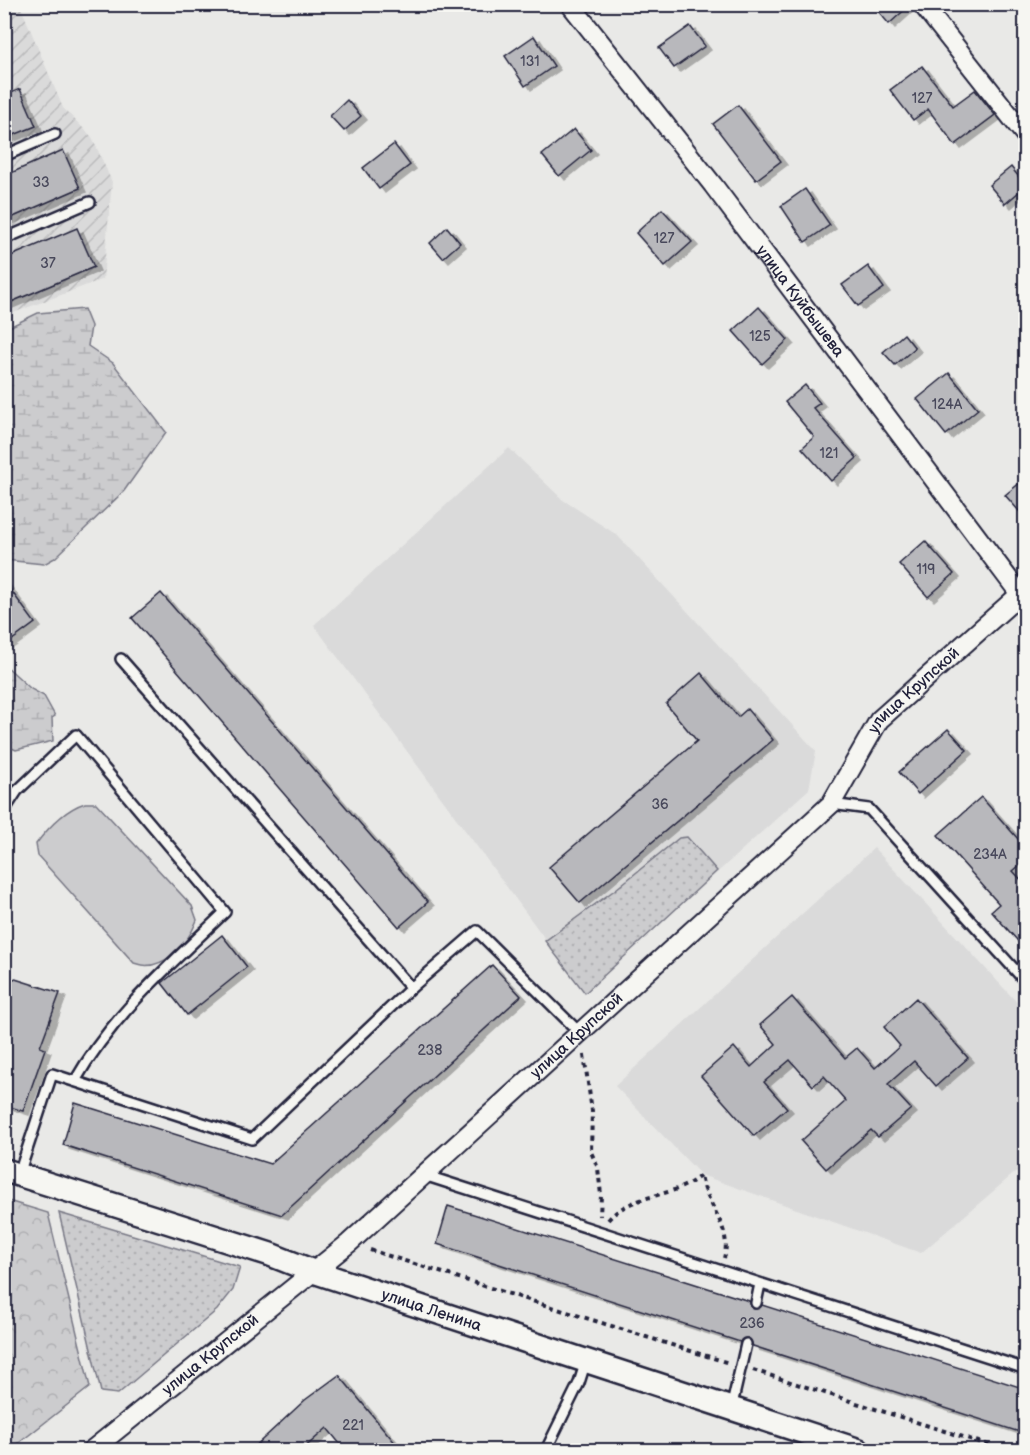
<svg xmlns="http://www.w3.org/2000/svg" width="1030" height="1455" viewBox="0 0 1030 1455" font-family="'Balsamiq Sans',sans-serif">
<defs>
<pattern id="industrial-furrows" width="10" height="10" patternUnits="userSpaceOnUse" patternTransform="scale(1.5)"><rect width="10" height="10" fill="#dadada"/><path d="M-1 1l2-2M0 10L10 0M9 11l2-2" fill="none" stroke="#bbbbbc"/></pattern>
<pattern id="grass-dots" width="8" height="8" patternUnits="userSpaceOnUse" patternTransform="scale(1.5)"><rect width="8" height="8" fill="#ccccce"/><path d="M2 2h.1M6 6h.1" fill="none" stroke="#afafb2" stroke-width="1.8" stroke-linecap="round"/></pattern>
<pattern id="forest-crowns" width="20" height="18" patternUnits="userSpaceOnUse" patternTransform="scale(1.5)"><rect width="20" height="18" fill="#ccccce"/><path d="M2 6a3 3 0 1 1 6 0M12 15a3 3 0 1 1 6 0" fill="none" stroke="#afafb2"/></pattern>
<pattern id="wetland-marsh" width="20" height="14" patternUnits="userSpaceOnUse" patternTransform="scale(1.5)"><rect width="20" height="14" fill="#ccccce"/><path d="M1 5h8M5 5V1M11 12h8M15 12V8" fill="none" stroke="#afafb2"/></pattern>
<filter id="shadow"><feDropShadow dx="6" dy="4" stdDeviation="0" flood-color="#0004"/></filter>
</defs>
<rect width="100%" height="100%" fill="#e9e9e7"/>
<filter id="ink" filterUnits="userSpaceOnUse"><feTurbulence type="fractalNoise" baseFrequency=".0167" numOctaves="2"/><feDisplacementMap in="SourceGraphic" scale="12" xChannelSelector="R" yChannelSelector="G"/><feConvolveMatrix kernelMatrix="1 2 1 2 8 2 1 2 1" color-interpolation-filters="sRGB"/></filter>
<g filter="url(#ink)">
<g fill="#dadada">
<polygon points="509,448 563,500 617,535 816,751 809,789 585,993 314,625"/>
<polygon points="874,848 1025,1011 1025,1164 921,1253 701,1175 615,1086"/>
</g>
<polygon fill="url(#industrial-furrows)" points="5,5 20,5 63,108 92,137 112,182 103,279 5,316"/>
<g fill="url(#grass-dots)" stroke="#777784" stroke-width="1.5">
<polygon points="687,837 717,871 585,993 545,941 616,889 679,838"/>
<polygon points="59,1213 240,1267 233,1290 217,1310 118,1394 101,1392"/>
</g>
<polygon fill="url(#forest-crowns)" stroke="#777784" stroke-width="1.5" points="5,1200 48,1213 90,1387 10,1450 4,1450"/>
<g fill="url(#wetland-marsh)" stroke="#777784" stroke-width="1.5">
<polygon points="84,309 91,326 88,346 113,363 166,432 124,491 55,558 44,564 5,560 5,329 38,313"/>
<polygon points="4,664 31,689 44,696 55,716 52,718 53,741 16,750 5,745"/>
</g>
<path fill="#ccccce" stroke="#777784" stroke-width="1.5" d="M85 803H96L192 906 197 920C188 944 162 974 134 963L38 856 36 844C48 828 66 809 85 803Z"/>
<g fill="#b8b8bc" stroke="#22223b" stroke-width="1.5" filter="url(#shadow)">
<polygon points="872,4 911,4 889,24"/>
<polygon points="690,26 705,46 674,68 659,48"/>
<polygon points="534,36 554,66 525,86 505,56"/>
<polygon points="922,66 953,106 975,90 995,115 955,145 928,109 913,120 890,90"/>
<polygon points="20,89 36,126 4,139 4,96"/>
<polygon points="347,100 361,116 344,131 330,116"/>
<polygon points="738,105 781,161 756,180 713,124"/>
<polygon points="574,129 591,150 559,176 542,155"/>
<polygon points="394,144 410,165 379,189 363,168"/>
<polygon points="63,150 80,188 4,221 4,176"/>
<polygon points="1011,167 1026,186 1005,204 989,185"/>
<polygon points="805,189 830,225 805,242 781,206"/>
<polygon points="662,209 692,242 665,266 636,233"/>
<polygon points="447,227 460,243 443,258 430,243"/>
<polygon points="77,228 94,267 4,305 4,259"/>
<polygon points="868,266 884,288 858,306 842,285"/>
<polygon points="759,307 788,340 762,364 733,331"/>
<polygon points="904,334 915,348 895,365 883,352"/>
<polygon points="949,373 978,409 946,435 917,399"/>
<polygon points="805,385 820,403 813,408 857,458 831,481 802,448 814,437 785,402"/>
<polygon points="1026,478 1026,519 1005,495"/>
<polygon points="925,541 954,574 928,597 899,564"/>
<polygon points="4,581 35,623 4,646"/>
<polygon points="161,593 428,902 399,927 132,618"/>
<polygon points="701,673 738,717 747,709 773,740 580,903 549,867 697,741 666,704"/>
<polygon points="948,729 967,750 918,794 899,772"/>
<polygon points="981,797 1026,848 1026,860 1013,871 1026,885 1026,950 991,911 999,904 938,835"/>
<polygon points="222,935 247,967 187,1015 162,983"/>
<polygon points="492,965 521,996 282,1215 63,1145 75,1103 270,1164"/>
<polygon points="12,978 60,993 40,1047 45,1049 23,1111 4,1105 4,1003"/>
<polygon points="792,997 845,1058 857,1048 875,1068 900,1046 884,1027 916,998 968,1058 936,1086 914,1061 888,1084 911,1109 878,1137 871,1130 826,1169 801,1141 846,1101 824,1076 813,1086 790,1060 764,1082 787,1108 754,1136 701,1076 734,1047 751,1067 776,1044 760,1025"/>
<polygon points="448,1206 749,1301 754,1309 762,1305 1026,1389 1026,1434 753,1346 748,1338 740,1342 437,1244"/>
<polygon points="339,1375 401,1450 345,1450 327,1428 302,1450 251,1450 305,1400"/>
</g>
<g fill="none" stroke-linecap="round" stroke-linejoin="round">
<defs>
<g id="service">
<polyline points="4,156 55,134"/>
<polyline points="4,239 90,202"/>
<polyline points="121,659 411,988 477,931 580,1033"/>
<polyline points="831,804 869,809 1026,982"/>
<path d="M4 811 17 791 76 735 225 912C170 965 113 1014 75 1081"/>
<polyline points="19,1174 52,1074 252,1139 411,988"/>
<polyline points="424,1175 1026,1369"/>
<polyline points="756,1303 760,1284"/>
<polyline points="731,1409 746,1344"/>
<polyline points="546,1450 579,1383 586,1361"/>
</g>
<g id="minor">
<path id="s1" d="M570 4 713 185 1026 602"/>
<polyline points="922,4 1026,136"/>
<path id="s2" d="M92 1450 349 1243 831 804 879 720 1026 589"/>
</g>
<g id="tertiary">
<path id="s3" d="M4 1170 269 1254 312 1271 858 1450"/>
</g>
</defs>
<use href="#service" stroke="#22223b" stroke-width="14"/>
<use href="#minor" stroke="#22223b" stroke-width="22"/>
<use href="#tertiary" stroke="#22223b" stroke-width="27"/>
<g stroke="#22223b" stroke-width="4" stroke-dasharray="4.5 4.5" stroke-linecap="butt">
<polyline points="584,1055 592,1111 591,1152 598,1168 601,1195 600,1216"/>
<path d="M608 1220C632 1192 675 1199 701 1175 706 1206 733 1227 724 1258"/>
<polyline points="370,1250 729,1363"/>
<polyline points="753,1370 1004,1450"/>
</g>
<use href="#service" stroke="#f6f6f2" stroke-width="9"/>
<use href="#minor" stroke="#f6f6f2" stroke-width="18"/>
<use href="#tertiary" stroke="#f6f6f2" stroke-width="22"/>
</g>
</g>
<g text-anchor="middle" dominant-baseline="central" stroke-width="6" stroke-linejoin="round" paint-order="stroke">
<g font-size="14" fill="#48485b">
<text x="530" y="61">131</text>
<text x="922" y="98">127</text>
<text x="41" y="182">33</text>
<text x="664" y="238">127</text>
<text x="48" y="263">37</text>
<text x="760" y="336">125</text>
<text x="947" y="404">124А</text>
<text x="829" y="453">121</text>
<text x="926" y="569">119</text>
<text x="660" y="804">36</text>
<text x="990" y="854">234А</text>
<text x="430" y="1050">238</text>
<text x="752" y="1323">236</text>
<text x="353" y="1425">221</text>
</g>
<g font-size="16" fill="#22223b" stroke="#f6f6f2">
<text stroke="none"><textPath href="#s1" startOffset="376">улица Куйбышева</textPath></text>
<text stroke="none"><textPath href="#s2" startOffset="1124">улица Крупской</textPath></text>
<text stroke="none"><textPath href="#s2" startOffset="638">улица Крупской</textPath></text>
<text stroke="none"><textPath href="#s3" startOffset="450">улица Ленина</textPath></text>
<text stroke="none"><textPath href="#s2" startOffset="152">улица Крупской</textPath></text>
</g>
</g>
<rect width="1030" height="1455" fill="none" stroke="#f6f6f2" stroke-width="24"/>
<rect x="12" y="12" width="1006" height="1431" fill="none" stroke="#22223b" stroke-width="2" filter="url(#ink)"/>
</svg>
